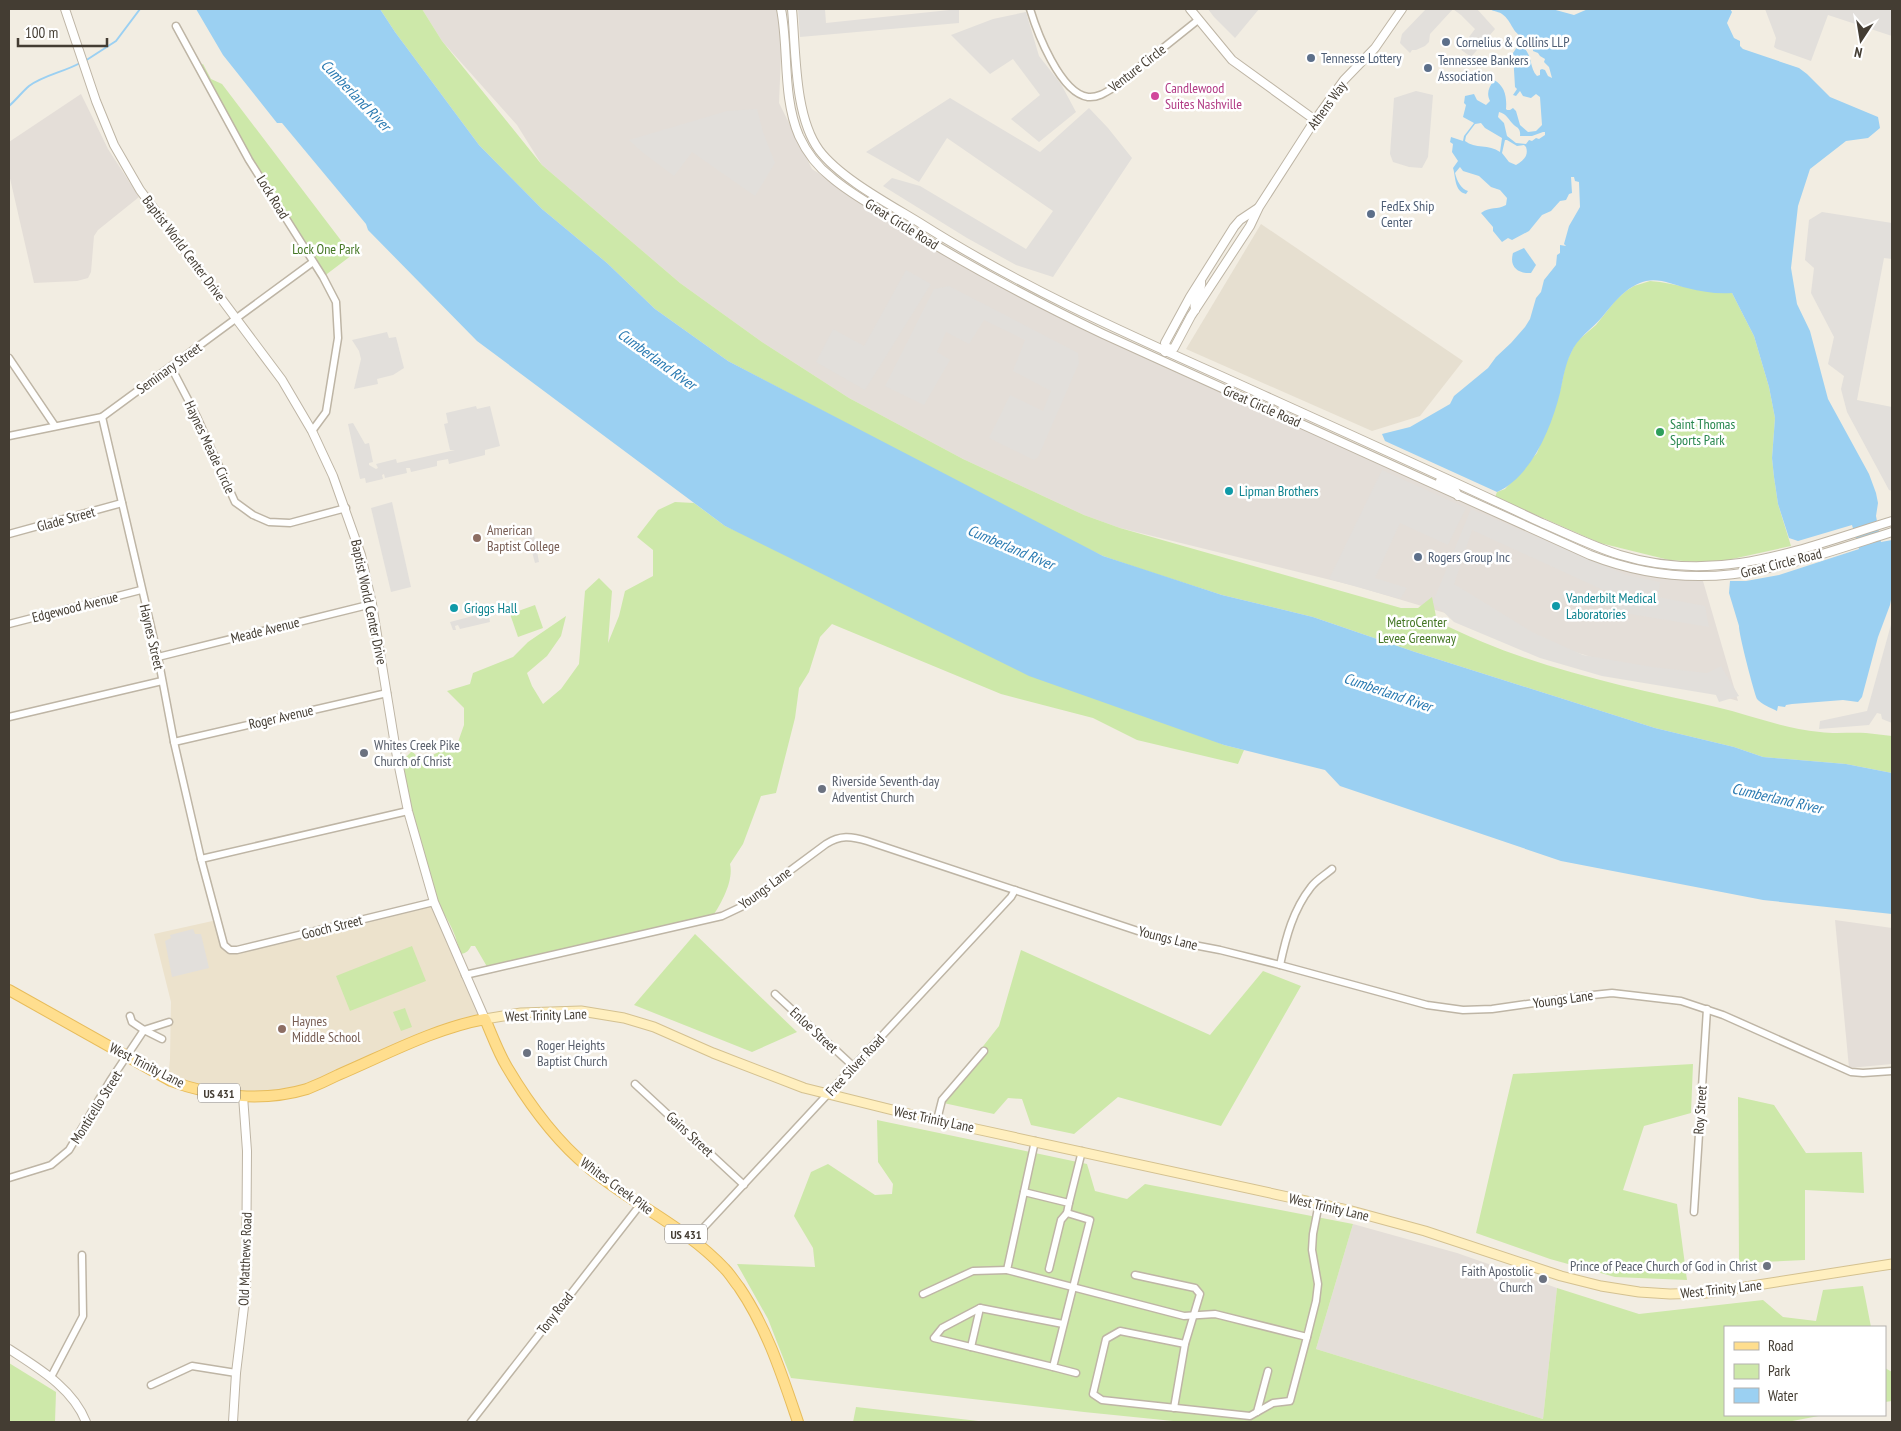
<svg xmlns="http://www.w3.org/2000/svg" width="1901" height="1431" viewBox="0 0 1901 1431" font-family="'PT Sans Narrow',sans-serif">
<rect width="100%" height="100%" fill="#f2ede2"/>
<polygon fill="#e6dfd0" points="1261,224 1463,361 1420,416 1372,431 1186,349"/>
<g fill="#e4ded8">
<polygon points="422,9 783,9 779,103 812,169 954,260 1018,296 1083,328 1470,505 1605,565 1637,574 1703,581 1738,701 1355,586 1120,528 1084,515 963,459 849,398 762,342 680,283 542,165 517,125 442,41"/>
<polygon points="81,94 108,149 139,197 98,230 94,236 91,272 88,278 77,281 34,283 9,174 9,142"/>
<polygon points="1835,920 1892,928 1892,1064 1849,1068"/>
<polygon points="1353,1224 1457,1253 1557,1288 1543,1419 1316,1349"/>
</g>
<polygon fill="#ece2cc" points="434,902 485,1019 467,1022 307,1089 243,1096 168,1079 170,1059 171,1002 154,934 217,920 230,950"/>
<g fill="#cde8a9">
<path d="M380 9H422L442 41 542 165 680 283 762 342 849 398 963 459 1084 515 1120 528 1401 608H1418L1432 597 1437 621C1524 666 1622 686 1716 707 1751 715 1784 729 1820 732 1835 734 1851 732 1866 733 1875 734 1883 735 1892 736V773L1846 764 1763 757 1734 747 1655 728 1415 652 1313 617 1222 595 1141 569 1103 556 1047 529 728 361 655 309 607 263 542 209 479 145 395 32Z"/>
<polygon points="203,64 211,79 222,84 352,255 323,277 249,160 199,66"/>
<path d="M1650 281C1678 283 1704 294 1732 293L1754 336 1769 387 1775 418 1772 458 1774 477 1778 504 1791 546 1714 563 1669 560 1600 543 1495 497 1497 492 1505 489 1537 453 1559 395 1566 363 1576 342 1596 325 1615 301 1626 291 1634 286Z"/>
<path d="M675 502 694 503 725 526 1224 745 1244 750 1238 764 1137 740 1093 718 1001 694 832 624 820 637 809 672 799 688 795 718 776 793 761 796 743 844 730 864C734 881 721 904 711 919L489 970 475 946H471C469 950 467 953 461 954 459 950 459 947 457 942 454 930 443 909 434 902L399 764 412 751 421 761 458 742 464 725V708L447 691 470 684 473 673 513 657 528 642 566 616 561 636 547 656 527 673 532 686 543 704 561 689 579 664 585 591 599 578 612 591 608 643 619 616 625 591 653 576V550L637 537 658 510Z"/>
<polygon points="535,605 543,628 518,637 510,614"/>
<polygon points="695,934 797,1032 752,1052 634,1005"/>
<polygon points="412,946 426,981 350,1011 336,976"/>
<polygon points="1021,950 1210,1035 1263,971 1301,986 1221,1126 1118,1097 1074,1134 1031,1125 1022,1099 1008,1098 994,1114 939,1102 999,1026"/>
<polygon points="405,1008 412,1027 401,1031 393,1012"/>
<polygon points="1693,1064 1691,1113 1644,1126 1623,1190 1677,1204 1687,1280 1615,1277 1550,1259 1476,1233 1513,1074"/>
<polygon points="1738,1097 1774,1105 1806,1153 1862,1152 1864,1193 1805,1190 1805,1260 1739,1263"/>
<polygon points="877,1120 1087,1164 1095,1191 1127,1199 1145,1184 1353,1224 1316,1349 1543,1419 1557,1288 1639,1314 1763,1300 1783,1317 1816,1321 1823,1290 1863,1286 1871,1327 1725,1327 1725,1415 1824,1415 1787,1422 1183,1422 1084,1412 791,1378 768,1319 737,1264 815,1267 813,1248 794,1216 811,1172 828,1164 875,1195 892,1194 893,1184 878,1162"/>
<polygon points="9,1363 56,1392 55,1422 9,1422"/>
<polygon points="1885,1368 1892,1372 1892,1401 1885,1402"/>
<polygon points="856,1407 987,1422 853,1422"/>
</g>
<g fill="#e2dfdb">
<polygon points="798,9 825,9 826,23 959,9 959,23 800,37"/>
<polygon points="1208,9 1259,9 1235,38 1214,17"/>
<polygon points="1426,9 1477,9 1495,29 1471,57 1460,49 1475,29 1461,15 1453,9 1430,34 1429,42 1425,46 1416,50 1412,50 1410,53 1400,43 1402,34"/>
<polygon points="1765,9 1892,9 1892,36 1828,15 1811,61 1777,49 1774,47 1776,38"/>
<polygon points="1026,12 1039,56 1061,84 1076,112 1039,142 1011,119 1040,95 1013,59 990,74 951,35 993,19"/>
<polygon points="1416,91 1433,95 1428,157 1422,168 1409,167 1393,162 1390,154 1394,98"/>
<polygon points="950,98 1040,152 1089,108 1108,128 1132,158 1053,277 1016,265 967,238 883,186 892,178 920,186 1026,249 1053,211 947,138 919,182 866,152"/>
<polygon points="757,109 763,132 775,163 755,196 692,152 674,176 642,152 629,140 727,111"/>
<polygon points="1822,212 1892,223 1892,259 1884,258 1857,400 1892,407 1892,491 1889,490 1847,412 1841,389 1844,376 1828,364 1834,337 1811,293 1814,268 1805,260 1809,220"/>
<polygon points="906,270 931,284 865,390 816,362 833,329 864,346"/>
<polygon points="949,286 1078,353 1079,363 1038,457 1034,460 989,438 1010,395 1043,411 1051,391 1013,371 1025,340 984,320 969,344 946,332 937,352 950,360 924,405 885,386 934,289"/>
<polygon points="387,332 389,338 396,337 404,368 393,375 377,379 378,384 354,389 361,359 359,351 352,340"/>
<polygon points="476,406 477,409 490,406 500,446 485,450 485,455 449,464 448,459 437,461 437,466 411,472 410,468 406,468 407,473 385,478 384,474 382,475 383,479 366,483 365,478 360,479 348,424 353,423 365,444 369,443 373,462 369,463 369,465 376,469 378,468 376,464 396,459 397,463 455,450 450,450 444,424 448,423 446,413"/>
<polygon points="1382,470 1466,508 1448,545 1400,523 1375,578 1407,588 1400,599 1329,579"/>
<polygon points="392,502 411,587 391,592 371,508"/>
<polygon points="1471,509 1626,575 1660,582 1658,597 1705,606 1709,627 1612,611 1612,594 1472,530 1454,584 1532,632 1583,655 1652,667 1707,673 1721,666 1739,696 1719,702 1716,695 1602,676 1540,658 1454,622 1433,602"/>
<polygon points="534,535 539,562 535,563 528,537"/>
<polygon points="488,612 490,622 460,629 458,625 455,626 456,630 453,630 450,622"/>
<polygon points="1892,621 1892,696 1891,701 1892,702 1892,723 1882,719 1881,714 1877,713 1869,725 1819,729 1820,721 1867,711"/>
<polygon points="193,929 195,934 201,934 209,968 172,977 165,941 171,938 170,935"/>
</g>
<g fill="#9bd0f2" fill-rule="evenodd">
<polygon points="196,9 380,9 395,32 479,145 542,209 607,263 655,309 728,361 1103,556 1222,595 1313,617 1415,652 1655,728 1734,747 1763,757 1846,764 1892,773 1892,914 1763,900 1561,861 1340,786 1325,770 1224,745 1029,676 725,526 477,341 368,230 366,224 282,123 277,123 223,55"/>
<path d="M1490 9H1552L1574 15 1588 9H1730L1732 12 1727 23 1734 38 1740 41V46L1743 49 1799 68 1807 74 1830 97 1878 117 1880 128 1868 138 1846 141 1810 169 1798 206 1791 268 1797 304 1810 331 1828 399 1869 474 1876 493 1878 503 1876 516 1881 542 1892 540V594L1890 605 1878 637 1862 697 1858 702 1843 700 1792 704 1786 705 1785 707 1778 706 1777 711C1771 708 1761 704 1757 699 1754 693 1738 631 1739 626L1729 593 1730 581H1746L1779 575 1859 549 1852 525 1798 541 1789 538 1778 504 1774 477 1772 458 1775 418 1769 387 1754 336 1732 293C1716 294 1703 292 1687 288 1674 285 1660 278 1646 281 1627 286 1615 301 1603 316 1592 329 1577 338 1571 353 1565 365 1563 379 1560 393 1551 428 1532 476 1497 492L1385 441 1382 434 1410 427 1450 404 1454 396 1488 368 1496 357 1511 343 1525 327 1530 319 1536 298 1541 292 1544 280 1556 265 1557 255 1560 253V245L1566 246 1564 244 1569 226 1580 207 1579 182 1575 181 1574 177H1571L1572 193 1569 194 1566 200 1560 201 1551 211 1542 215 1529 231 1512 240 1508 238 1502 242 1493 231V227L1481 213C1491 206 1497 210 1506 205L1507 198 1500 190 1491 187 1479 176 1463 171 1460 167 1455 173C1457 181 1461 189 1468 191L1466 194C1454 191 1456 177 1453 168L1458 161 1452 152 1453 144 1450 142 1451 137 1463 141 1464 136 1474 123 1463 117 1466 105 1464 103 1465 96 1474 94 1477 100 1486 105 1490 101C1486 93 1489 87 1494 80 1505 86 1507 97 1506 109L1507 110H1510L1513 108 1516 111 1520 125 1528 132 1536 131 1542 125 1540 97 1536 94 1531 98 1523 96 1520 91 1516 96 1513 95 1517 89 1515 87 1513 53 1517 47 1522 46C1533 55 1529 68 1537 76L1540 75V70L1542 69 1545 70 1548 76 1552 78 1549 67 1544 62 1545 59 1540 56 1538 53 1533 51V48L1523 40 1524 38C1511 32 1513 22 1502 14 1498 11 1494 12 1490 9ZM1499 112C1506 114 1507 117 1512 123 1516 128 1521 127 1520 136H1532L1543 132H1545V135L1539 139 1536 138 1532 141 1529 140 1526 144 1516 143 1507 136 1504 123 1498 117ZM1481 123 1485 128 1502 138 1500 152C1489 144 1475 149 1465 141L1466 136 1475 124ZM1505 140H1507L1517 146 1524 145 1526 147C1529 156 1523 161 1516 165L1509 162 1502 153Z"/>
<path d="M1524 248 1536 265 1531 273C1518 274 1509 267 1513 253Z"/>
</g>
<g fill="none" stroke-linecap="round" stroke-linejoin="round">
<g stroke="#9bd0f2" stroke-width="2">
<polyline points="85,61 116,41 140,9"/>
<path d="M9 106C16 100 22 92 29 86 44 75 64 72 80 63"/>
</g>
<defs>
<g id="minor">
<path d="M1030 9C1037 32 1060 93 1088 97 1097 98 1105 93 1113 88L1198 20"/>
<polyline points="176,26 249,160 323,277 336,302 338,338 326,412 312,431"/>
<polyline points="9,358 55,426"/>
<polyline points="171,367 197,417 235,502 253,515 269,522 290,523 346,508"/>
<polyline points="102,417 158,657 174,742 201,859 224,945 230,950 237,950 434,902"/>
<polyline points="9,436 102,417 313,262"/>
<polyline points="9,534 122,503"/>
<polyline points="9,624 141,590"/>
<polyline points="158,657 372,604"/>
<polyline points="9,717 162,681"/>
<polyline points="174,742 387,693"/>
<polyline points="201,859 408,811"/>
<path d="M1280 965C1286 937 1293 910 1311 887 1316 880 1325 875 1332 869"/>
<path d="M465 975 722 916 741 907 826 844C840 835 851 836 867 841L1162 939 1220 950 1280 965 1427 1005 1463 1010 1492 1009 1583 996 1612 993 1681 1001 1723 1015 1851 1072 1863 1073 1892 1071"/>
<polyline points="775,994 853,1066"/>
<polyline points="130,1016 132,1022 144,1030 169,1022"/>
<polyline points="635,1084 744,1185"/>
<polyline points="937,1120 942,1100 984,1051"/>
<polyline points="1035,1141 1007,1270 1184,1316 1215,1314 1307,1337 1316,1301 1318,1284 1312,1250 1313,1234 1319,1203"/>
<polyline points="9,1178 51,1165 69,1150 110,1081 144,1030 162,1039"/>
<polyline points="1024,1192 1069,1203 1067,1213"/>
<polyline points="1069,1203 1082,1151"/>
<polyline points="1694,1212 1707,1009"/>
<polyline points="693,1239 1011,897 1015,890"/>
<polyline points="1049,1269 1061,1220 1067,1213 1090,1220 1053,1367 1076,1373"/>
<polyline points="1135,1275 1195,1288 1200,1294 1185,1344 1120,1331 1106,1339 1093,1394 1102,1400 1250,1416 1273,1403 1290,1401 1307,1337"/>
<polyline points="923,1294 973,1271 1007,1270"/>
<polyline points="971,1347 980,1308"/>
<polyline points="1053,1367 934,1338 942,1328 980,1308 1063,1324"/>
<polyline points="51,1377 83,1316 82,1255"/>
<polyline points="151,1385 192,1366 236,1373"/>
<polyline points="1174,1408 1185,1344"/>
<polyline points="1257,1412 1268,1371"/>
<polyline points="471,1422 640,1205"/>
</g>
<g id="tertiary">
<polyline points="65,9 96,101 114,145 140,190 282,380 312,431 333,476 361,555 372,604 397,757 408,811 434,902 485,1019"/>
<path d="M781 9C789 50 782 96 799 136 806 151 818 167 831 177 848 192 869 203 887 215 956 260 1028 298 1103 334L1590 555C1703 599 1785 566 1892 532"/>
<path d="M792 9C796 50 794 116 819 150 840 178 889 204 920 223 1016 284 1118 330 1221 376 1329 425 1436 473 1542 523 1568 534 1594 547 1620 555 1718 585 1800 549 1892 521"/>
<polyline points="1190,9 1232,60 1315,120"/>
<path d="M1195 310C1192 299 1203 292 1201 281"/>
<polyline points="1167,349 1174,348 1191,316 1250,226 1259,207 1315,120 1344,80 1375,48 1402,9"/>
<polyline points="1165,352 1167,349 1165,343 1190,297 1234,227 1240,220 1258,208"/>
<polyline points="1440,481 1454,488 1458,496"/>
<path d="M9 1349C38 1368 73 1388 86 1422"/>
<polyline points="233,1422 236,1373 246,1290 247,1151 243,1096"/>
</g>
<polyline id="secondary" points="485,1019 521,1013 581,1011 624,1018 654,1027 713,1053 804,1088 925,1118 1348,1210 1425,1231 1561,1276 1601,1286 1639,1292 1670,1294 1706,1293 1892,1264"/>
<path id="primary" d="M9 990 171 1081C213 1097 264 1102 307 1089 317 1085 328 1080 338 1075 385 1055 435 1028 485 1019 492 1035 498 1052 507 1067 529 1104 555 1140 588 1167 632 1204 686 1227 725 1269 730 1274 734 1281 739 1287 767 1328 782 1375 798 1422"/>
</defs>
<use href="#minor" stroke="#beb5a5" stroke-width="9"/>
<use href="#tertiary" stroke="#beb5a5" stroke-width="10"/>
<use href="#secondary" stroke="#d4c190" stroke-width="11"/>
<use href="#primary" stroke="#e7bc5b" stroke-width="12"/>
<use href="#minor" stroke="#fff" stroke-width="6"/>
<use href="#tertiary" stroke="#fff" stroke-width="8"/>
<use href="#secondary" stroke="#ffefbf" stroke-width="9"/>
<use href="#primary" stroke="#ffde8e" stroke-width="10"/>
</g>
<g fill="#5c6f8a" stroke="#fff" stroke-width="2">
<circle cx="1446" cy="42" r="5"/>
<circle cx="1311" cy="58" r="5"/>
<circle cx="1428" cy="68" r="5"/>
<circle cx="1371" cy="214" r="5"/>
<circle cx="1418" cy="557" r="5"/>
</g>
<circle fill="#d1479c" stroke="#fff" stroke-width="2" cx="1155" cy="96" r="5"/>
<circle fill="#2e9e5b" stroke="#fff" stroke-width="2" cx="1660" cy="432" r="5"/>
<g fill="#0f9aa8" stroke="#fff" stroke-width="2">
<circle cx="1229" cy="491" r="5"/>
<circle cx="1556" cy="606" r="5"/>
<circle cx="454" cy="608" r="5"/>
</g>
<g fill="#8d6e63" stroke="#fff" stroke-width="2">
<circle cx="477" cy="538" r="5"/>
<circle cx="282" cy="1029" r="5"/>
</g>
<g fill="#6b7280" stroke="#fff" stroke-width="2">
<circle cx="364" cy="753" r="5"/>
<circle cx="822" cy="789" r="5"/>
<circle cx="527" cy="1053" r="5"/>
<circle cx="1767" cy="1266" r="5"/>
<circle cx="1543" cy="1279" r="5"/>
</g>
<g text-anchor="middle" dominant-baseline="central" stroke-width="5" stroke-linejoin="round" paint-order="stroke">
<g fill="#fff" stroke="#7c7770" stroke-width="1">
<rect x="198" y="1083.5" width="42" height="19" rx="4"/>
<rect x="665" y="1224.5" width="42" height="19" rx="4"/>
</g>
<g font-size="12" font-weight="bold" fill="#443d33">
<text x="219" y="1093">US 431</text>
<text x="686" y="1234">US 431</text>
</g>
<g font-size="14" fill="#4e5e75" stroke="#fff" text-anchor="start">
<text x="1456" y="42">Cornelius &amp; Collins LLP</text>
<text x="1321" y="58">Tennesse Lottery</text>
<text x="1438" y="60">Tennessee Bankers<tspan x="1438" dy="16">Association</tspan></text>
<text x="1381" y="206">FedEx Ship<tspan x="1381" dy="16">Center</tspan></text>
<text x="1428" y="557">Rogers Group Inc</text>
</g>
<g font-size="14" fill="#443d33" stroke="#fff">
<text transform="translate(1137 68) rotate(-38)">Venture Circle</text>
<text transform="translate(1327 105) rotate(-54)">Athens Way</text>
<text transform="translate(273 197) rotate(58)">Lock Road</text>
<text transform="translate(902 224) rotate(32)">Great Circle Road</text>
<text transform="translate(184 248) rotate(53)">Baptist World Center Drive</text>
<text transform="translate(169 368) rotate(-36)">Seminary Street</text>
<text transform="translate(1262 406) rotate(24)">Great Circle Road</text>
<text transform="translate(210 447) rotate(65)">Haynes Meade Circle</text>
<text transform="translate(66 519) rotate(-15)">Glade Street</text>
<text transform="translate(1781 563) rotate(-14)">Great Circle Road</text>
<text transform="translate(369 602) rotate(78)">Baptist World Center Drive</text>
<text transform="translate(75 607) rotate(-14)">Edgewood Avenue</text>
<text transform="translate(265 630) rotate(-14)">Meade Avenue</text>
<text transform="translate(152 637) rotate(77)">Haynes Street</text>
<text transform="translate(281 717) rotate(-13)">Roger Avenue</text>
<text transform="translate(765 888) rotate(-36)">Youngs Lane</text>
<text transform="translate(332 927) rotate(-14)">Gooch Street</text>
<text transform="translate(1168 938) rotate(14)">Youngs Lane</text>
<text transform="translate(1563 999) rotate(-8)">Youngs Lane</text>
<text transform="translate(546 1015) rotate(-2)">West Trinity Lane</text>
<text transform="translate(814 1030) rotate(43)">Enloe Street</text>
<text transform="translate(147 1065) rotate(27)">West Trinity Lane</text>
<text transform="translate(855 1065) rotate(-47)">Free Silver Road</text>
<text transform="translate(96 1107) rotate(-58)">Monticello Street</text>
<text transform="translate(1700 1110) rotate(-86)">Roy Street</text>
<text transform="translate(934 1119) rotate(12)">West Trinity Lane</text>
<text transform="translate(690 1134) rotate(43)">Gains Street</text>
<text transform="translate(617 1186) rotate(36)">Whites Creek Pike</text>
<text transform="translate(1329 1207) rotate(13)">West Trinity Lane</text>
<text transform="translate(245 1259) rotate(-88)">Old Matthews Road</text>
<text transform="translate(1721 1289) rotate(-6)">West Trinity Lane</text>
<text transform="translate(555 1313) rotate(-52)">Tony Road</text>
</g>
<g font-size="14" fill="#b23c85" stroke="#fff" text-anchor="start">
<text x="1165" y="88">Candlewood<tspan x="1165" dy="16">Suites Nashville</tspan></text>
</g>
<g font-size="14" fill="#457725" stroke="#fff">
<text x="326" y="249">Lock One Park</text>
<text x="1417" y="622">MetroCenter<tspan x="1417" dy="16">Levee Greenway</tspan></text>
</g>
<g font-size="14" fill="#27864d" stroke="#fff" text-anchor="start">
<text x="1670" y="424">Saint Thomas<tspan x="1670" dy="16">Sports Park</tspan></text>
</g>
<g font-size="14" fill="#0d838f" stroke="#fff" text-anchor="start">
<text x="1239" y="491">Lipman Brothers</text>
<text x="1566" y="598">Vanderbilt Medical<tspan x="1566" dy="16">Laboratories</tspan></text>
<text x="464" y="608">Griggs Hall</text>
</g>
<g font-size="14" fill="#785e54" stroke="#fff" text-anchor="start">
<text x="487" y="530">American<tspan x="487" dy="16">Baptist College</tspan></text>
<text x="292" y="1021">Haynes<tspan x="292" dy="16">Middle School</tspan></text>
</g>
<g font-size="14" fill="#5b616d" stroke="#fff" text-anchor="start">
<text x="374" y="745">Whites Creek Pike<tspan x="374" dy="16">Church of Christ</tspan></text>
<text x="832" y="781">Riverside Seventh-day<tspan x="832" dy="16">Adventist Church</tspan></text>
<text x="537" y="1045">Roger Heights<tspan x="537" dy="16">Baptist Church</tspan></text>
<text x="1757" y="1266" text-anchor="end">Prince of Peace Church of God in Christ</text>
<text x="1533" y="1271" text-anchor="end">Faith Apostolic<tspan x="1533" dy="16">Church</tspan></text>
</g>
<g font-size="15" font-style="italic" fill="#297ab2" stroke="#fff">
<text transform="translate(356 95) rotate(46)">Cumberland River</text>
<text transform="translate(657 359) rotate(36)">Cumberland River</text>
<text transform="translate(1011 547) rotate(23)">Cumberland River</text>
<text transform="translate(1388 692) rotate(19)">Cumberland River</text>
<text transform="translate(1777 798) rotate(13)">Cumberland River</text>
</g>
</g>
<rect width="1901" height="1431" fill="none" stroke="#443d33" stroke-width="20"/>
<rect x="1724" y="1326" width="162" height="90" fill="#ffffff" stroke="#b4b1ad"/>
<rect x="1734" y="1342" width="25" height="8" fill="#ffde8e" stroke="#b4b1ad"/>
<text x="1768" y="1351" font-size="15" fill="#443d33">Road</text>
<rect x="1734" y="1364" width="25" height="15" fill="#cde8a9" stroke="#b4b1ad"/>
<text x="1768" y="1376" font-size="15" fill="#443d33">Park</text>
<rect x="1734" y="1388" width="25" height="15" fill="#9bd0f2" stroke="#b4b1ad"/>
<text x="1768" y="1401" font-size="15" fill="#443d33">Water</text>
<g transform="translate(1861 40) rotate(192)" stroke="#ffffff" stroke-width="4" paint-order="stroke">
<path d="M0-4L9 19L0 12L-9 19Z" fill="#443d33"/>
<text y="-8" font-size="14" font-weight="bold" text-anchor="middle" fill="#443d33">N</text>
</g>
<path d="M18 38v8h89v-8" fill="none" stroke="#443d33" stroke-width="2.5"/>
<text x="25" y="38" font-size="15" fill="#443d33" stroke="#ffffff" stroke-width="4" paint-order="stroke">100 m</text>
</svg>
